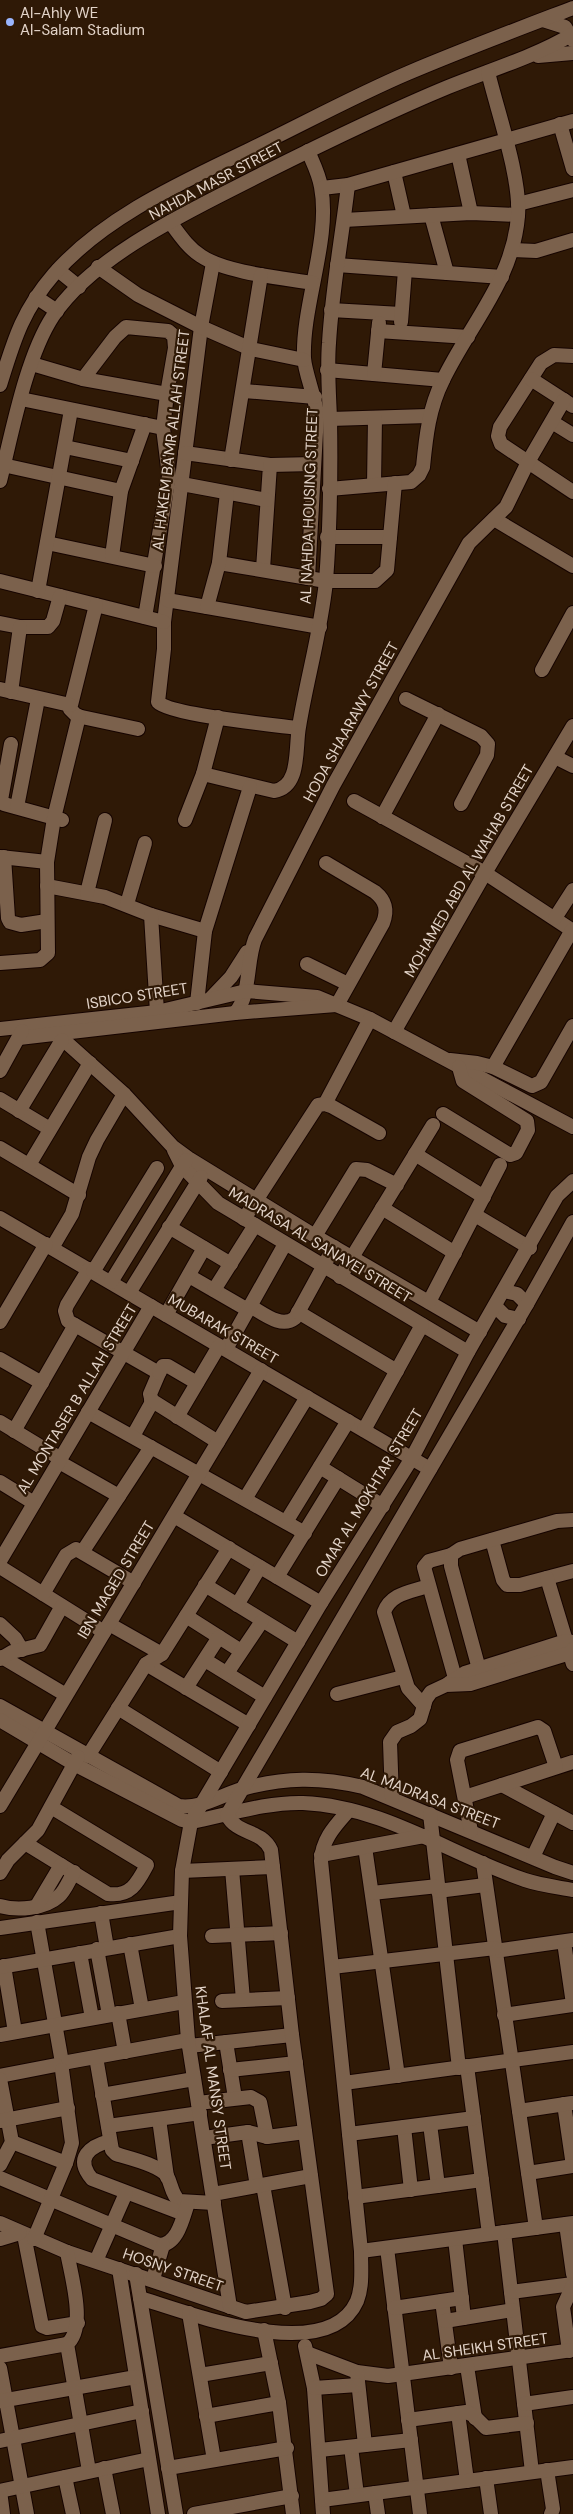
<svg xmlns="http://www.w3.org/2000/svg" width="573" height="2514" viewBox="0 0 573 2514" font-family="'DM Sans',sans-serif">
<rect width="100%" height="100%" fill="#2f1906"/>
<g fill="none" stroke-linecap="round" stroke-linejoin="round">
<defs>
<g id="minor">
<polyline points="543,20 565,27 573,40"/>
<polyline points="538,56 573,53"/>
<polyline points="560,124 573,169"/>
<path d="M308 151C313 163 319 174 321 187 331 238 302 305 304 358 305 373 315 396 317 414L308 578"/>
<polyline points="458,154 471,213"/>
<polyline points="394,172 404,216"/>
<polyline points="322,188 348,185 573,121"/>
<polyline points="518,204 573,190"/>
<polyline points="431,215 447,273"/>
<polyline points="344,220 471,213 518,215"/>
<path d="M170 222C179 234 188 248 201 256 226 273 283 278 313 283"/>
<polyline points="513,250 536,251 573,240"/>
<path d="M213 263 201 327 164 622V649L158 702C170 715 275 725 298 728"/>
<polyline points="337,265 502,277"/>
<polyline points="98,267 138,295 201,327 251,349 304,360"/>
<polyline points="58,270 79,287"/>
<polyline points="36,297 57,311"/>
<polyline points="331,310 401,314"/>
<polyline points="401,322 405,270"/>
<polyline points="378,331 468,337"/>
<polyline points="573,356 554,355 541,363 500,427 498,436 501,444 573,492"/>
<polyline points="32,364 83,379 167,394"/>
<polyline points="327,370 443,380"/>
<polyline points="374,374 379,323"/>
<polyline points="83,379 115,337 126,327 168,331 174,336 175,348 167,394 163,428 169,476 145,617"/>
<polyline points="531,379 573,406"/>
<path d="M0 385C14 340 22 311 54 274 105 216 183 182 251 149 303 124 354 96 408 73 462 50 518 29 573 8"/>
<polyline points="244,391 315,397"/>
<polyline points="21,399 163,428"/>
<polyline points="330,419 428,416"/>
<polyline points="552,422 573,435"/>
<polyline points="65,447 132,461"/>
<polyline points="185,453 270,465 263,569"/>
<polyline points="231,460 261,275"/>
<polyline points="3,465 121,491"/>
<polyline points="270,465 314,464"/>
<path d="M0 481C12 433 26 357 53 316 95 253 196 208 262 174 324 143 385 113 448 87 490 70 534 57 573 34"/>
<polyline points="182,484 267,500"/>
<polyline points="374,485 375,418"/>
<path d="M329 489 411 482 419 475 423 467C426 436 429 408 443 380 470 324 513 280 518 216 521 178 497 110 488 72"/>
<polyline points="494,519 573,566"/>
<polyline points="327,537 390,537"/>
<polyline points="47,543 155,566"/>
<polyline points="112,556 121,491 145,424"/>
<polyline points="219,563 326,581 375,581 387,570 395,483"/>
<polyline points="0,581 164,622"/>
<polyline points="38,591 71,410"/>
<polyline points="167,600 320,627"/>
<polyline points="96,605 70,709 77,716 138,729"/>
<polyline points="207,607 219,563 227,493"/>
<polyline points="0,623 20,627 48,627 53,621 60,596"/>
<polyline points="542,670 573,613"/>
<polyline points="0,689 70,705"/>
<polyline points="11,692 20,627"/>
<polyline points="406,699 481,736 488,744 487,755 461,804"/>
<polyline points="11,744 1,800 4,804 62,820"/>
<polyline points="555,757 573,766"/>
<path d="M203 774 274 791C301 787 295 748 299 727 307 678 321 631 326 581 330 528 331 472 330 418 329 393 327 368 329 343 332 290 342 237 348 185"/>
<polyline points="354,801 485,873 573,931"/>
<polyline points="17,807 38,699"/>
<polyline points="382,817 438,714"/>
<polyline points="185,820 203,774 218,717"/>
<polyline points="0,857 47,862"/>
<polyline points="4,857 8,918 10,922 21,925 47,921"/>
<path d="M326 863 375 892C386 901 388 910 383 923L337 1005"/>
<polyline points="47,886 105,897 151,915 205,931"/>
<polyline points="87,893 105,820"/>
<polyline points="127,904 145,843"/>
<polyline points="151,915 157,1012"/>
<polyline points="555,918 573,890"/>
<polyline points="0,963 40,960 48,953 47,862 54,818 79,716"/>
<polyline points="307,964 348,984"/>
<polyline points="211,998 231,977 247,952"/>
<polyline points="197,1003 205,931 250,787"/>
<path d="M235 1013C251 996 246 962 255 939L333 786 469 543 506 507 528 462 564 400"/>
<polyline points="0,1029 157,1012 246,991 317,997 370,1019 573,1127"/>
<polyline points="394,1032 485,873 573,726"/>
<polyline points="57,1034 124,1094 173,1147 188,1158 315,1236 480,1332"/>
<polyline points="19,1038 235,1013 336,1005"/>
<polyline points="450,1060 477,1063 493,1067 532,1086 541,1082 573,1026"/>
<polyline points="493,1067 572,930"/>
<polyline points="0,1071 22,1031"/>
<polyline points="0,1099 50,1129"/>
<polyline points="325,1104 370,1019"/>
<polyline points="19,1111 62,1040"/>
<polyline points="443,1114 510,1155 516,1153 528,1130 527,1121 463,1081 459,1067"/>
<polyline points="0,1148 79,1195"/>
<polyline points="174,1150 182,1166 218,1203 468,1352"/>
<polyline points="415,1154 484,1197"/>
<polyline points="29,1165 90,1063"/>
<polyline points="382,1208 455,1253"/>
<polyline points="475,1215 530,1248"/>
<polyline points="0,1218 430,1469"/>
<polyline points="244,1219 318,1105 325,1104 331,1106 379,1133"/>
<polyline points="169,1227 231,1264"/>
<polyline points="315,1236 356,1169 367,1170 397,1185"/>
<polyline points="52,1248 72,1214 89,1157 97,1140 124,1094"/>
<polyline points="89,1269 67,1305 65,1311 68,1321 159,1373 150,1394 152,1402 133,1436"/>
<polyline points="93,1272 157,1168"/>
<polyline points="189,1276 248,1310"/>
<polyline points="340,1277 433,1125"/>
<polyline points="111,1282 186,1160"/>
<polyline points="214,1290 255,1225"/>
<polyline points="504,1291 517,1294 527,1304"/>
<polyline points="129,1293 201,1177"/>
<polyline points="429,1302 500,1165"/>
<path d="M250 1306C263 1313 281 1329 295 1318L334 1247"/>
<polyline points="495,1306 505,1316 519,1319"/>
<polyline points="298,1312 397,1371"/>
<polyline points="166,1315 204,1248"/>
<polyline points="0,1322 46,1244"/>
<polyline points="226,1349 285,1244"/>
<polyline points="0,1359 42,1383"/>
<polyline points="159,1373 163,1366 168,1366 197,1383"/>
<polyline points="151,1400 218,1442"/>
<polyline points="88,1412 305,1533"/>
<polyline points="177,1417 219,1346"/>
<polyline points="0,1422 61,1459"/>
<polyline points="364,1430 422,1325"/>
<polyline points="14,1431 75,1325"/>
<polyline points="59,1462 119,1496"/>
<polyline points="320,1467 383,1506"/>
<polyline points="0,1482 34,1503"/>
<polyline points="245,1499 307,1397"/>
<polyline points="174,1516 321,1603"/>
<polyline points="286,1522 348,1421"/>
<polyline points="492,1540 503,1580 507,1585 520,1585 573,1571"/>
<polyline points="83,1551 151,1447"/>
<polyline points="451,1555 429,1561 424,1567 455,1678"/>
<polyline points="0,1561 151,1306"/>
<polyline points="0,1567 104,1632"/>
<polyline points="277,1577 338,1478"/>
<polyline points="547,1578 573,1664"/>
<polyline points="205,1585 298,1642"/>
<polyline points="43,1594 66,1555 76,1549 134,1583"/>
<polyline points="237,1605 260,1567"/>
<polyline points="186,1616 241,1651"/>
<polyline points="0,1624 15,1638 22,1650"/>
<polyline points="109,1624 162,1654"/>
<polyline points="2,1657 66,1695"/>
<polyline points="0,1659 12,1652 40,1645 62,1606"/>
<polyline points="205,1660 265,1697"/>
<polyline points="146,1664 249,1725"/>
<polyline points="227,1673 262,1621"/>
<polyline points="482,1680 451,1566 451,1555 460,1549 557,1521 573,1520"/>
<polyline points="449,1683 465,1673 566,1641 573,1642"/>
<polyline points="186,1688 219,1637"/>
<polyline points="337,1694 403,1677"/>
<path d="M0 1706 179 1806C201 1809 221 1795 242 1789 284 1777 321 1777 363 1787L555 1867 573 1873"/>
<path d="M424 1706 408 1688 384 1612C391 1593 411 1592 428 1586"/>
<polyline points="118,1708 221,1772"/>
<path d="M0 1720 74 1764 182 1820 191 1822C227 1815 266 1802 303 1803 383 1806 451 1855 525 1880 540 1885 557 1887 573 1890"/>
<polyline points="88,1756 146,1664 162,1654 229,1548"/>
<polyline points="502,1785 573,1823"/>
<polyline points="465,1797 573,1762"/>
<polyline points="392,1798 390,1742 397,1732 411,1726 420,1719 426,1699 431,1692 446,1685 470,1684 570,1653 573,1649"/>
<polyline points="0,1806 261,1370"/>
<polyline points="430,1814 459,2068"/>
<polyline points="471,1831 457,1760 460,1751 538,1727 544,1731 556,1767"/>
<path d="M25 1843 108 1894C131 1897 138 1882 147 1865L51 1807"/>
<polyline points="365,1847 398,2076"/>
<polyline points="321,1855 424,1836"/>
<polyline points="533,1857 554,1813"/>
<polyline points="483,1863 536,2228"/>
<polyline points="232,1869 243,2000"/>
<polyline points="182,1871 273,1867"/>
<polyline points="0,1873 8,1860 38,1830 78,1757"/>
<polyline points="438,1891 485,1885"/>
<polyline points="372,1893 438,1886"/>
<path d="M0 1906C17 1911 45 1909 59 1896 65 1891 69 1880 74 1872"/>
<polyline points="36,1907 61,1865"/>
<polyline points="101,1913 107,1948"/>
<polyline points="37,1922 61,2057"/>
<polyline points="0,1928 181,1902"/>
<polyline points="212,1936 281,1933"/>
<polyline points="564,1942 573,2004"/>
<polyline points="130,1944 142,2009"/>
<polyline points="97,1949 109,2015"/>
<polyline points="495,1951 573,1940"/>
<polyline points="80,1953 92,2018"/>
<polyline points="4,1966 15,2032"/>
<polyline points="0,1967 180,1936"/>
<polyline points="332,1967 495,1948"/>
<polyline points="222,2001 288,1998"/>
<polyline points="118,2013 125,2052"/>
<polyline points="504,2015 573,2005"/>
<polyline points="0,2035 184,2002"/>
<polyline points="226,2042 235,2098"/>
<polyline points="189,2046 292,2035"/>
<path d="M96 2057 112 2150 116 2154C129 2158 160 2165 167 2176 172 2185 171 2193 179 2201L214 2203"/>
<polyline points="68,2062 188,2040"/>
<polyline points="467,2066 489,2234"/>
<polyline points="230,2070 296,2063"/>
<polyline points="0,2076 56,2065"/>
<polyline points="0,2079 12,2142 0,2165"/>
<polyline points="344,2083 573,2052"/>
<polyline points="102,2095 194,2079"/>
<polyline points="198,2103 251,2097 260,2102 267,2137"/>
<polyline points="564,2104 573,2166"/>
<polyline points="519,2111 572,2103"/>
<polyline points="159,2119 167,2177"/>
<polyline points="0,2121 68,2108"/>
<polyline points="430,2124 438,2186"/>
<polyline points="108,2126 200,2113"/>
<polyline points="404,2127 411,2190"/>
<polyline points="248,2132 257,2186"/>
<polyline points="349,2134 474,2118"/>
<polyline points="204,2138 248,2132 267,2137 305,2132"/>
<path d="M110 2141C90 2146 74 2158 92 2179L184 2214"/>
<polyline points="12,2142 66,2163"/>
<polyline points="528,2173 573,2166"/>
<path d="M0 2178 159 2245C178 2245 183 2217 188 2203"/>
<polyline points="263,2185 285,2308"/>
<polyline points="213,2194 311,2176"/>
<polyline points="355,2197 482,2180"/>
<path d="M0 2223 67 2252 246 2312 310 2302 321 2299 327 2294 292 2035 271 1850C261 1829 237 1835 227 1815L527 1304 573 1222"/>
<polyline points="566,2224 573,2274"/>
<polyline points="504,2232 532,2472"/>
<polyline points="24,2235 42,2326 47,2328 78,2323"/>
<polyline points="0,2239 20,2233"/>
<polyline points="34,2239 66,2163 72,2143 62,2070"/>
<polyline points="455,2239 464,2318"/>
<polyline points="387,2248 420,2514"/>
<polyline points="361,2251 573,2223"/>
<path d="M67 2252C71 2275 87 2328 67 2344L89 2471"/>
<polyline points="96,2261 126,2193"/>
<polyline points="119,2269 158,2514"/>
<polyline points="136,2274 176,2514"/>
<polyline points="153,2279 163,2245"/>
<polyline points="511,2292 573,2284"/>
<path d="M140 2298C189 2313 328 2367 357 2301 363 2286 361 2267 361 2251L321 1861C322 1839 335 1826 349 1810"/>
<polyline points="442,2301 451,2368"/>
<polyline points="230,2307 188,2040 180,1936 182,1871 191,1822 321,1603 412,1458 468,1352 557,1196 573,1181"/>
<polyline points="394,2308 462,2298"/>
<polyline points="189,2313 214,2460"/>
<polyline points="445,2321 513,2310"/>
<polyline points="264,2330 279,2403 293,2514"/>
<polyline points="305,2346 314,2388 323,2514"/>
<polyline points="569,2351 563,2307 573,2285"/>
<polyline points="307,2353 357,2372 388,2376 573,2350"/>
<polyline points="0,2356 67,2344"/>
<polyline points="467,2366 475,2418"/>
<polyline points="0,2368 27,2514"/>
<polyline points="357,2372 365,2445"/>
<polyline points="200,2375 271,2363"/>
<polyline points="314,2388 358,2385"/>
<polyline points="0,2401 136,2377"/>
<polyline points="524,2404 573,2397"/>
<polyline points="458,2413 467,2481"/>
<polyline points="206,2416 279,2403"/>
<polyline points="408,2420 466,2412 473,2415 486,2428 527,2423"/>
<polyline points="0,2441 142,2411"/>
<polyline points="351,2447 357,2495"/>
<polyline points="320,2450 411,2440"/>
<polyline points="104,2468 113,2514"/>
<polyline points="168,2468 287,2448"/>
<polyline points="547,2470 553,2509 551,2514"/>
<polyline points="65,2477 73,2514"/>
<polyline points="486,2478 491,2514"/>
<polyline points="0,2491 149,2459"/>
<polyline points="0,2491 3,2514"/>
<polyline points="375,2493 378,2514"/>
<polyline points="322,2500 573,2467"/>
<polyline points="194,2514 292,2496"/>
</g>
</defs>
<use href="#minor" stroke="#160400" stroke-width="16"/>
<use href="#minor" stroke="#7b614c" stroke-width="14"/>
</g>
<circle fill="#9ab5fd" stroke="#2f1906" stroke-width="2" cx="10" cy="22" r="5"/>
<g text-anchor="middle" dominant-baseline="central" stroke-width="4.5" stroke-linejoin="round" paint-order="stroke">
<g font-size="15" fill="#e3d4c9" stroke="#2f1906" text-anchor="start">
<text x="20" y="13">Al-Ahly WE<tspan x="20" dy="17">Al-Salam Stadium</tspan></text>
</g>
<g font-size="15" fill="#e3d4c9" stroke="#2f1906">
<text transform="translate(216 181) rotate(-28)">NAHDA MASR STREET</text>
<text transform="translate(171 440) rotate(-83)">AL HAKEM BA'MR ALLAH STREET</text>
<text transform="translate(309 506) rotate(-88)">AL NAHDA HOUSING STREET</text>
<text transform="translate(351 722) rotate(-61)">HODA SHAARAWY STREET</text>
<text transform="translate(469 871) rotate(-60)">MOHAMED ABD AL WAHAB STREET</text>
<text transform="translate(137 996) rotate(-9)">ISBICO STREET</text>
<text transform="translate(320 1245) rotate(31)">MADRASA AL SANAYEI STREET</text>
<text transform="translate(223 1329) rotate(30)">MUBARAK STREET</text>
<text transform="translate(77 1399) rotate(-59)">AL MONTASER B ALLAH STREET</text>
<text transform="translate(369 1493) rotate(-59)">OMAR AL MOKHTAR STREET</text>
<text transform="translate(116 1580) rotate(-59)">IBN MAGED STREET</text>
<text transform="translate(430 1798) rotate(21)">AL MADRASA STREET</text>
<text transform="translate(213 2078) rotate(82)">KHALAF AL MANSY STREET</text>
<text transform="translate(173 2270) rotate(19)">HOSNY STREET</text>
<text transform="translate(485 2347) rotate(-8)">AL SHEIKH STREET</text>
</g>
</g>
</svg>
